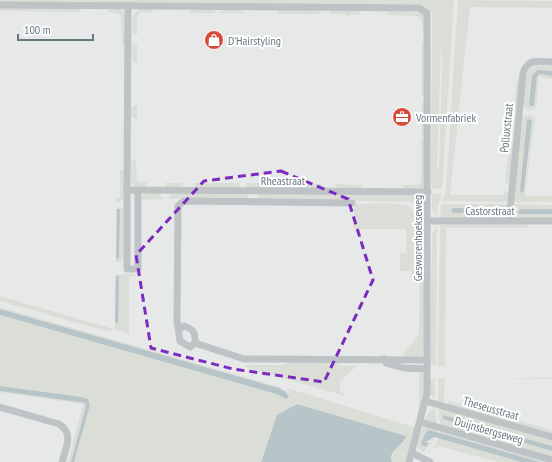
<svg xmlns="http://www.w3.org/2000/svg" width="552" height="462" viewBox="0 0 552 462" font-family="'PT Sans Narrow',sans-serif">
<rect width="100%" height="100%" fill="#f9f9f8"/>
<rect fill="#e7e9e8" x="0" y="0" width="552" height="462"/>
<g fill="#daded7" fill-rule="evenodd">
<path d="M0 0H454L442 188 432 189 431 179 432 14 426 7 0 2ZM441 45 442 61 439 167H437Z"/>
<polygon points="458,0 552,1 552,8 470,7 450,195 504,195 505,190 508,194 507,202 442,201 446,191"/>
<polygon points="0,7 78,8 82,12 0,11"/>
<polygon points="111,8 120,9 125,13 127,43 122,46 121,16 117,13 107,12"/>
<path d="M140 9H151L154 12H141L137 16V35H135L132 32C132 23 131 14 140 9Z"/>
<polygon points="192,9 213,9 216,13 189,13"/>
<polygon points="223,9 240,10 244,13 220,13"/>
<polygon points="279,10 317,10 321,14 276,14"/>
<polygon points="332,10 360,11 361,15 349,14 349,17 346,17 345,14 328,14"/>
<polygon points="389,11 421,13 424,15 424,36 422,21 419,16 385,15"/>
<polygon points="422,42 427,46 426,91 422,96"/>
<polygon points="135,44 137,44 137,64 132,60 132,47"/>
<path d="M540 64 552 66V71L538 70 533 74 531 85 534 106 537 76 540 74 552 76V79L539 77 536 108 533 110H527L523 106C525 91 521 66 540 64Z"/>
<polygon points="517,78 520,82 518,105 514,108"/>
<polygon points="422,101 426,105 426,133 423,136 422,136"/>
<polygon points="135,105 137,105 137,120 131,116 131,108"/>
<path d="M526 115H531L535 119 525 194 527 196H552V202H513L522 118ZM528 119 532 121 525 191 520 192Z"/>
<polygon points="421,138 426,141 424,187 422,189 405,190 402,185 417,185 421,182"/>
<polygon points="509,148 513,152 509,182 505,184"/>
<polygon points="134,159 136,159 137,181 148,183 145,188 136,188 131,181 131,163"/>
<polygon points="120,169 125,172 125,198 120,202 116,203 116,198 120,198"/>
<polygon points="164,183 182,183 182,185 178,188 167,188"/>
<polygon points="194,183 240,183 240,185 236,189 197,188"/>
<polygon points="245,183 323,184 319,189 248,189"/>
<polygon points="335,184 362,185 362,187 358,190 338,190"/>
<polygon points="145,193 159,193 163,199 140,200"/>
<polygon points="172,193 246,194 250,199 167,199"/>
<polygon points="434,193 442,194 438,205 437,217 432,209 432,195"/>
<polygon points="259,194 416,196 416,202 255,199"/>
<polygon points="417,196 424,199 424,353 420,357 405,357 404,353 417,337 419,330 421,205 420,202 417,202"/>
<path d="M354 204C365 204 400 202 408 206 423 213 416 256 416 271L414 274 411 275V271H400V253H406V229H354Z"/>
<path d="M441 204H507L506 211 501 218H440ZM453 208 497 209 498 213H452L451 211Z"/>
<polygon points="512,204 552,205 552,209 520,209 518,211 520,214 552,214 552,219 518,218 513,213"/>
<path d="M116 207 124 208 125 257 120 262H116ZM117 210H120L119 258 117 259 116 258Z"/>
<polygon points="440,225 527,225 530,228 446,228 445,366 438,366"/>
<polygon points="437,226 436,366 430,362 432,234"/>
<path d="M125 274H134L136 276H129V334L115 330V275ZM118 276V323H116V277Z"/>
<polygon points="0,296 114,329 109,332 0,301"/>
<path d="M0 307 279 387 290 394 287 388 414 427 416 423 405 462H392C388 447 403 450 406 436L297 404 277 415 261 462H74L90 405 89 401 82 397 0 386V315L276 394 286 399V392L279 388 0 309Z"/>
<polygon points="293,362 339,362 339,366 357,366 340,381 340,392 345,393 345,396 245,367 245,365 282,365"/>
<polygon points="419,371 424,375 423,393 419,411"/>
<polygon points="434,378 435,378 435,400 430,393 430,381"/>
<polygon points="438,378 552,378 552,379 445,378 444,403 438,401"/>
<polygon points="0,391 85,403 86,406 71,462 68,462 83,404 0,392"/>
<polygon points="449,401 552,430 552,434 448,404"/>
<polygon points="435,408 437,426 424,421 428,412"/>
<polygon points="438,408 552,441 552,446 443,415 451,421 552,451 552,458 440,427"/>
<polygon points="423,426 437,429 437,432 429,430 426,432 422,440 422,446 428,445 433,438 435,439 424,452 420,450 417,445"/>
<polygon points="440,430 552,462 540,462 440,433"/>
<polygon points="438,438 521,462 497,462 439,446 431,450 430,453 427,453 436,445"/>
</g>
<g fill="#b8c5c8">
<polygon points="538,70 552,71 552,76 540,74 537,76 534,106 530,106 529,104 532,75"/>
<polygon points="530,119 532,121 524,191 522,193 520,191 527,120"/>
<polygon points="453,208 497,209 499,211 497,213 452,213 451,210"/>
<polygon points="117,209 120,209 119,258 117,259 116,258"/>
<polygon points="520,209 552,209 552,214 520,214 518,212"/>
<polygon points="116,276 119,276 118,323 115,323"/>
<polygon points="0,309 279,388 286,392 289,397 286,399 276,394 0,315"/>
<polygon points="0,386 82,397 88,399 90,405 74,462 71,462 86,406 85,403 0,391"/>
<path d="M297 404 406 436C402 449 388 448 392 462H261L277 415Z"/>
<polygon points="443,415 552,446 552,451 443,419"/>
<polygon points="429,430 440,433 540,462 521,462 434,437 428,441 424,441 429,443 426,446 423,446 421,443 426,432"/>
</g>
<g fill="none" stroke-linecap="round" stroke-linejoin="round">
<g stroke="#bec4c6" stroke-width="7">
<polyline points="0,5 419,8 427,13 427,393 409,462"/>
<polyline points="128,6 127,190 428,192"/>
<polyline points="127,190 127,269 138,269 138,190"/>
<polyline points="428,221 552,221"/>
<path d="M509 221 523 73C528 58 539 61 552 62"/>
<path d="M179 330 184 326C193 329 196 333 195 343L190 347 180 341 177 321 178 206 184 201 352 203"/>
<polyline points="195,343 244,359 426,360"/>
<polyline points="384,359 386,363 404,368 427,369"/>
<polyline points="425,401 552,437"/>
<path d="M0 407 59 424C74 433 66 448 62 462"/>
<polyline points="420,422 552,460"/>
<polyline points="412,453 430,462"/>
</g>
</g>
<path fill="none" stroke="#7b2cbf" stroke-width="3" stroke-dasharray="8 5" stroke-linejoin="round" d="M281 171 348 199 373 280 324 382 233 369 151 348 136 255 204 181Z"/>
<defs>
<symbol id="shop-disc" viewBox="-11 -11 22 22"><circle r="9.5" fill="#d54b3c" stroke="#fff"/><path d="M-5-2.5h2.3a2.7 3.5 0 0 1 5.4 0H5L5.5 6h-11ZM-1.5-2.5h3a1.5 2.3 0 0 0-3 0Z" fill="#fff"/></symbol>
<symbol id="office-disc" viewBox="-11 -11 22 22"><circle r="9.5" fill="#d54b3c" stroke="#fff"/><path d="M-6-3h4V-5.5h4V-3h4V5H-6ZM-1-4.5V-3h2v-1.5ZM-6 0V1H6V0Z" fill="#fff"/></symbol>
</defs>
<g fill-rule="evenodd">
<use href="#shop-disc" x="203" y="29" width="22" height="22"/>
<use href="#office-disc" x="391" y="106" width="22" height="22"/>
</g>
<g text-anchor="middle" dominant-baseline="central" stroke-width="4" stroke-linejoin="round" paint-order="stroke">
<g font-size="12" fill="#667980" stroke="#fff" text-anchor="start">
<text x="228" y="40">D'Hairstyling</text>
<text x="416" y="117">Vormenfabriek</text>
</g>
<g font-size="12" fill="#667980" stroke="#fff">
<text transform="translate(506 128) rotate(-84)">Polluxstraat</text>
<text x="283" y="180">Rheastraat</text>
<text x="490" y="210">Castorstraat</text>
<text transform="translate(417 238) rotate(-90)">Gesworenhoekseweg</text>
<text transform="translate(491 408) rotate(16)">Theseusstraat</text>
<text transform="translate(489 430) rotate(16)">Duijnsbergseweg</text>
</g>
</g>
<path d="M18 34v6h75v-6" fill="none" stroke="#667980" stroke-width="2"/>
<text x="24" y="34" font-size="12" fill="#667980" stroke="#ffffff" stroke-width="3" paint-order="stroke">100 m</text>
</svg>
